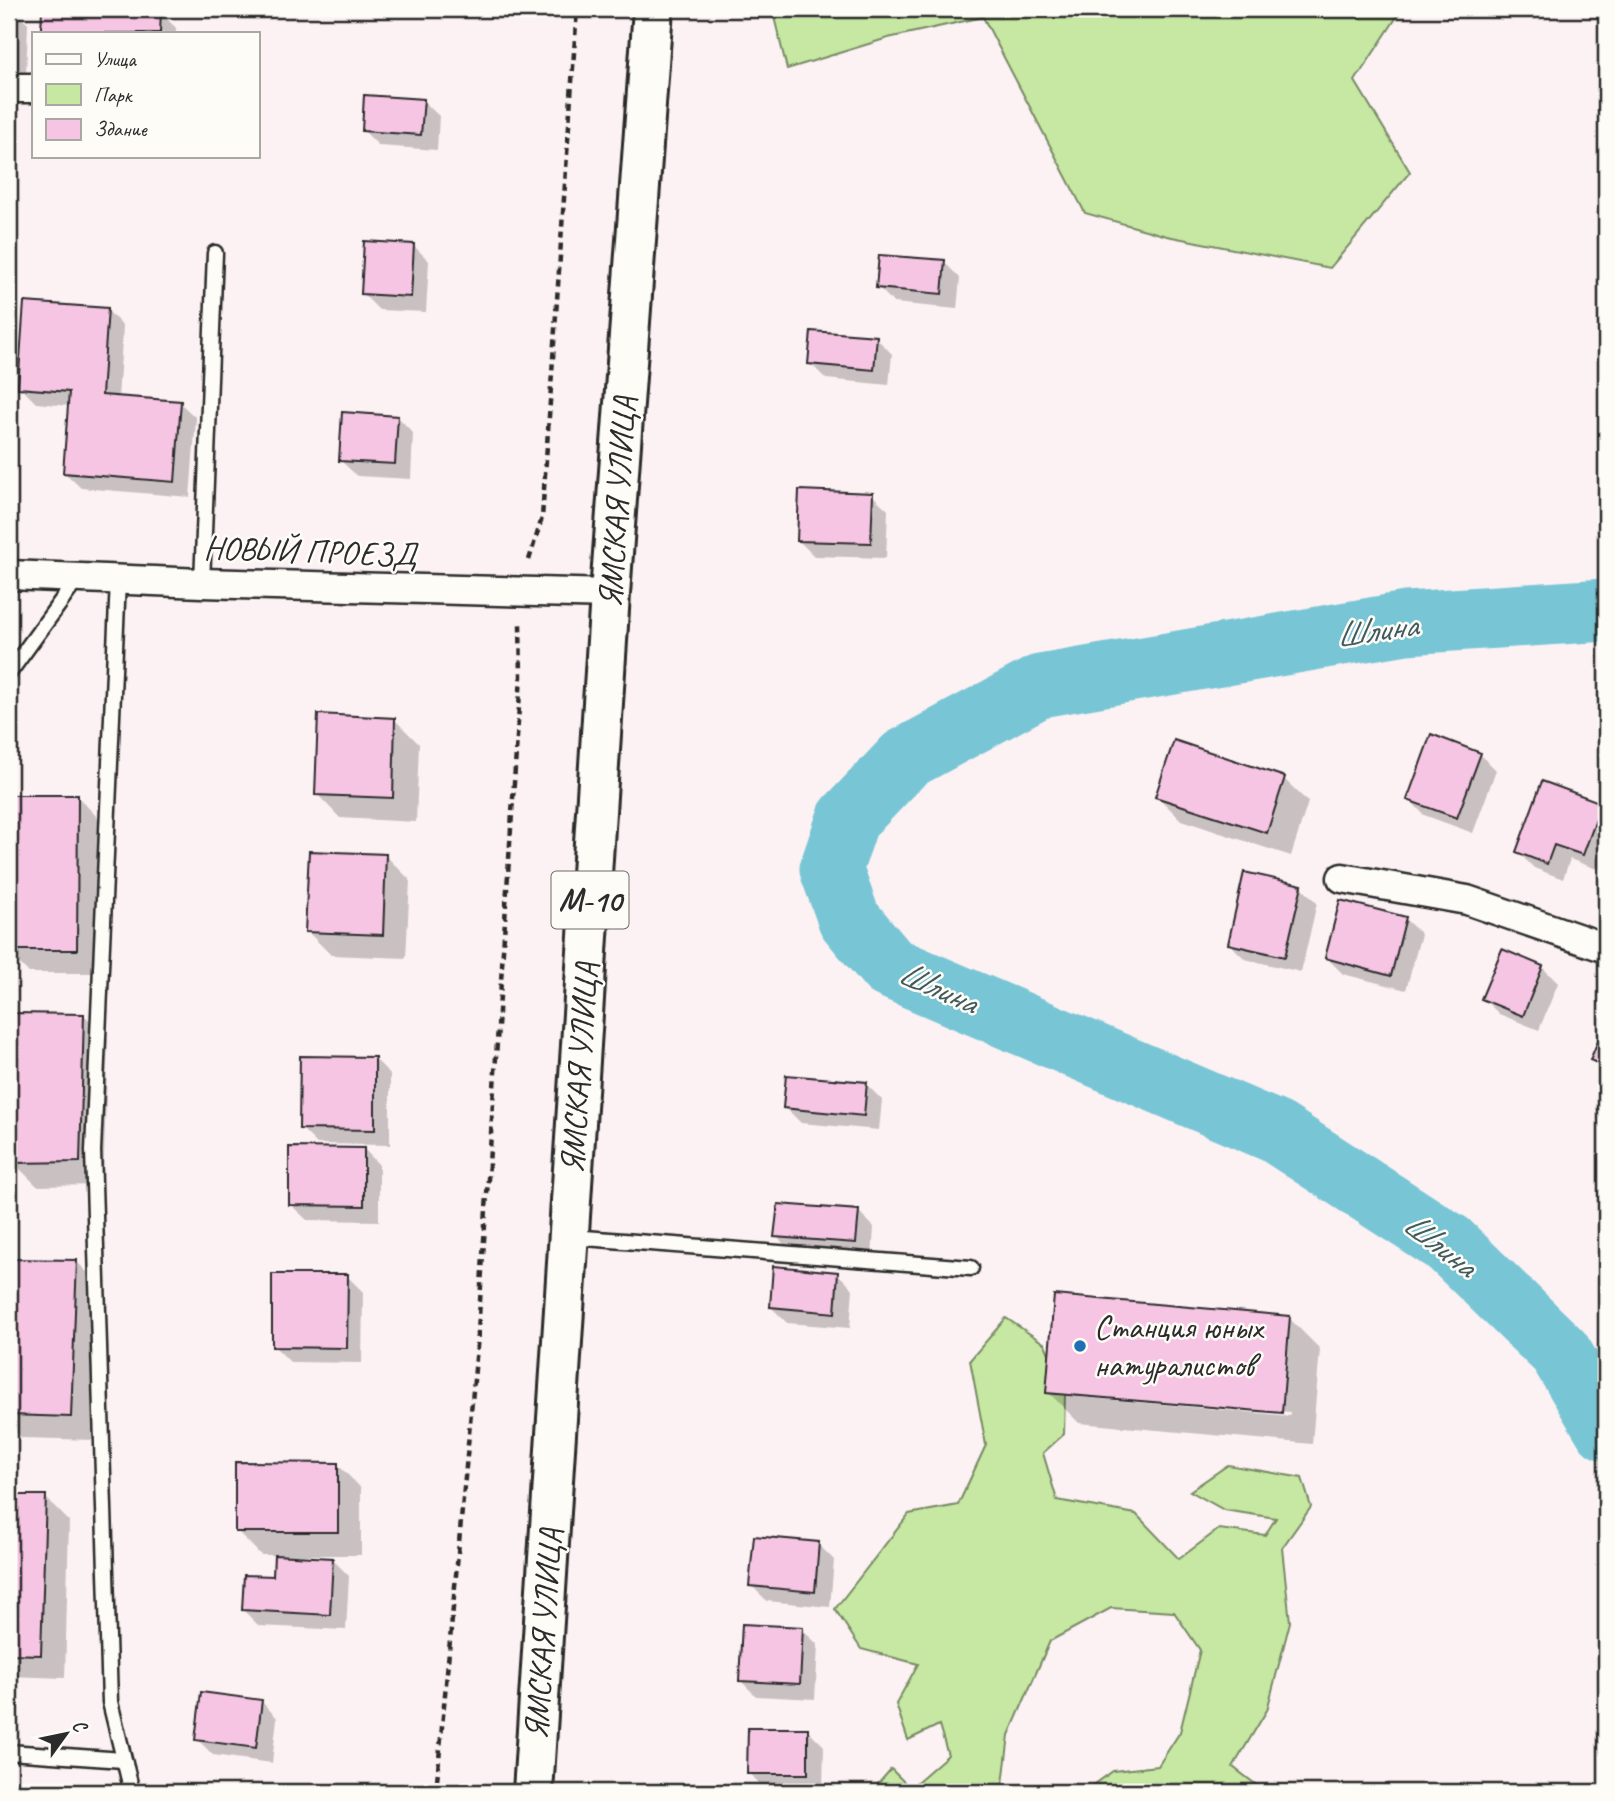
<svg xmlns="http://www.w3.org/2000/svg" width="1615" height="1801" viewBox="0 0 1615 1801" font-family="Caveat,sans-serif">
<rect width="100%" height="100%" fill="#fcf1f3"/>
<filter id="ink" filterUnits="userSpaceOnUse"><feTurbulence type="fractalNoise" baseFrequency=".0143" numOctaves="2"/><feDisplacementMap in="SourceGraphic" scale="14" xChannelSelector="R" yChannelSelector="G"/><feConvolveMatrix kernelMatrix="1 2 1 2 8 2 1 2 1" color-interpolation-filters="sRGB"/></filter>
<g filter="url(#ink)">
<g fill="#c6e8a2" stroke="#788a66" stroke-width="2">
<polygon points="772,9 1402,9 1355,81 1410,172 1330,268 1167,236 1085,213 983,17 888,38 787,69"/>
<polygon points="1006,1318 1045,1344 1065,1394 1064,1434 1043,1453 1057,1500 1136,1514 1179,1559 1219,1529 1265,1535 1276,1518 1224,1510 1190,1491 1228,1465 1302,1478 1311,1507 1282,1548 1290,1622 1267,1710 1233,1767 1259,1787 1261,1792 1084,1792 1113,1771 1158,1766 1180,1732 1200,1650 1174,1612 1111,1608 1050,1641 1009,1735 1002,1792 871,1792 891,1769 910,1788 948,1755 939,1725 908,1740 896,1704 918,1664 861,1649 835,1609 909,1514 958,1505 986,1445 970,1360"/>
</g>
<g fill="#0003" fill-rule="evenodd">
<polygon points="9,9 12,9 28,24 26,75 9,75"/>
<polygon points="43,9 160,12 176,28 176,33 43,33"/>
<polygon points="423,101 439,116 437,150 379,146 363,130"/>
<polygon points="413,245 429,261 426,312 379,310 363,294"/>
<polygon points="944,262 960,278 957,309 894,303 878,287"/>
<polygon points="107,310 123,326 118,398 180,403 196,418 190,497 81,488 65,473 70,406 36,403 20,387"/>
<polygon points="876,338 892,354 889,385 826,379 810,363"/>
<polygon points="398,417 413,433 411,479 357,476 341,461"/>
<polygon points="872,495 888,510 886,558 814,556 798,540"/>
<polygon points="395,720 419,744 416,822 340,818 317,794"/>
<polygon points="1432,737 1480,754 1496,770 1473,833 1424,815 1409,799"/>
<polygon points="1284,779 1308,802 1291,856 1181,820 1157,796"/>
<polygon points="9,797 78,797 101,821 100,973 29,973 9,953"/>
<polygon points="1601,804 1606,809 1606,849 1599,870 1570,859 1563,879 1534,868 1518,852"/>
<polygon points="386,856 410,880 406,958 331,955 307,931"/>
<polygon points="1301,887 1317,903 1301,972 1245,959 1229,943"/>
<polygon points="1405,919 1421,934 1406,990 1343,974 1327,958"/>
<polygon points="1542,967 1558,983 1539,1030 1499,1014 1483,998"/>
<polygon points="84,1015 108,1039 103,1185 37,1186 13,1162"/>
<polygon points="1606,1026 1606,1074 1592,1060"/>
<polygon points="374,1058 390,1074 390,1145 317,1144 301,1128"/>
<polygon points="866,1084 882,1100 879,1130 801,1123 785,1107"/>
<polygon points="364,1149 379,1165 379,1221 307,1220 291,1205"/>
<polygon points="858,1211 874,1227 872,1258 792,1252 776,1236"/>
<polygon points="9,1260 76,1261 100,1285 95,1440 22,1438 9,1425"/>
<polygon points="837,1273 853,1289 850,1328 787,1323 771,1307"/>
<polygon points="347,1276 363,1292 362,1363 290,1362 274,1346"/>
<path d="M1289 1318 1320 1349 1312 1444 1079 1423 1048 1392ZM1079 1394 1290 1412V1416L1079 1397Z"/>
<polygon points="337,1464 361,1488 361,1555 298,1555 298,1558 333,1560 349,1576 346,1630 259,1626 243,1610 275,1578 276,1555 261,1555 237,1531"/>
<polygon points="9,1497 45,1497 69,1521 65,1678 9,1676"/>
<polygon points="818,1544 834,1560 830,1607 767,1601 751,1585"/>
<polygon points="802,1629 818,1645 815,1699 756,1696 740,1680"/>
<polygon points="262,1702 277,1718 272,1763 213,1755 197,1739"/>
<polygon points="808,1730 824,1746 823,1789 765,1789 749,1773"/>
</g>
<g fill="none" stroke-linecap="round" stroke-linejoin="round">
<polyline stroke="#78c6d5" stroke-width="63" points="1606,610 1406,623 1040,686 905,759 848,819 831,869 849,919 889,967 1276,1132 1449,1244 1560,1352 1606,1429"/>
</g>
<g fill="#f7c5e4" stroke="#2b2b2b" stroke-width="2">
<polygon points="9,9 13,9 11,60 9,60"/>
<polygon points="42,9 161,10 160,33 41,33"/>
<polygon points="364,95 424,99 421,135 362,131"/>
<polygon points="364,241 414,244 411,297 361,294"/>
<polygon points="879,255 945,260 942,294 876,288"/>
<polygon points="24,302 108,308 102,395 181,401 175,482 63,473 69,392 18,388"/>
<polygon points="811,331 877,336 874,370 808,364"/>
<polygon points="342,412 398,416 395,464 339,461"/>
<polygon points="799,490 873,493 871,543 797,541"/>
<polygon points="318,714 395,718 393,798 315,795"/>
<polygon points="1431,734 1481,753 1457,818 1407,800"/>
<polygon points="1174,740 1285,777 1267,833 1155,797"/>
<polygon points="1542,781 1602,803 1583,855 1554,845 1547,864 1516,852"/>
<polygon points="9,795 78,795 77,950 9,950"/>
<polygon points="309,851 386,854 383,935 305,932"/>
<polygon points="1244,872 1302,885 1285,957 1228,944"/>
<polygon points="1340,900 1406,917 1391,976 1325,958"/>
<polygon points="1502,949 1543,966 1523,1016 1481,999"/>
<polygon points="13,1013 84,1014 80,1162 12,1163"/>
<polygon points="1606,1022 1606,1067 1590,1060"/>
<polygon points="300,1056 375,1057 375,1130 299,1129"/>
<polygon points="786,1075 867,1082 864,1116 783,1108"/>
<polygon points="289,1147 364,1148 364,1206 289,1205"/>
<polygon points="778,1204 859,1210 856,1243 774,1237"/>
<polygon points="9,1259 77,1260 71,1417 9,1415"/>
<polygon points="773,1266 838,1272 835,1313 770,1307"/>
<polygon points="272,1274 348,1274 347,1348 272,1347"/>
<polygon points="1054,1295 1290,1316 1282,1413 1046,1393"/>
<polygon points="235,1462 338,1463 338,1532 235,1532"/>
<polygon points="9,1495 46,1495 41,1655 9,1654"/>
<polygon points="754,1536 819,1542 815,1592 749,1586"/>
<polygon points="274,1555 333,1558 330,1615 242,1610 244,1575 273,1576"/>
<polygon points="742,1624 803,1627 800,1684 739,1681"/>
<polygon points="201,1692 262,1700 256,1748 195,1740"/>
<polygon points="748,1728 808,1728 808,1774 747,1774"/>
</g>
<g fill="none" stroke-linecap="round" stroke-linejoin="round">
<defs>
<g id="lane">
<polyline points="118,580 93,1151 110,1702 132,1792"/>
<polyline points="202,583 215,253"/>
<polyline points="9,673 78,578"/>
<polyline points="572,1237 971,1268"/>
<polyline points="9,1752 123,1760"/>
</g>
<g id="street">
<polyline points="9,88 33,88"/>
<polyline points="9,575 202,583 610,594"/>
<polyline points="1342,878 1467,900 1606,948"/>
</g>
<polyline id="highway" points="533,1792 610,594 653,9"/>
</defs>
<use href="#lane" stroke="#2b2b2b" stroke-width="19"/>
<use href="#street" stroke="#2b2b2b" stroke-width="33"/>
<use href="#highway" stroke="#2b2b2b" stroke-width="44"/>
<g stroke="#2b2b2b" stroke-width="4.5" stroke-dasharray="7 5" stroke-linecap="butt">
<polyline points="529,560 542,518 577,9"/>
<polyline points="436,1792 477,1347 521,676 520,624"/>
</g>
<use href="#lane" stroke="#fdfcf7" stroke-width="14"/>
<use href="#street" stroke="#fdfcf7" stroke-width="28"/>
<use href="#highway" stroke="#fdfcf7" stroke-width="38"/>
</g>
</g>
<circle fill="#1f6fb2" stroke="#fdfcf7" stroke-width="2.5" cx="1080" cy="1346" r="7"/>
<g text-anchor="middle" dominant-baseline="central" stroke-width="5" stroke-linejoin="round" paint-order="stroke">
<rect fill="#fdfcf7" stroke="#6a6a68" stroke-width="2" x="551.5" y="871.5" width="77" height="57" rx="5"/>
<g font-size="32" font-weight="bold" fill="#2b2b2b">
<text x="590" y="900">М-10</text>
</g>
<g font-size="33" fill="#2b2b2b" stroke="#fdfcf7">
<text transform="translate(617 502) rotate(-86)">ЯМСКАЯ УЛИЦА</text>
<text transform="translate(310 551) rotate(2)">НОВЫЙ ПРОЕЗД</text>
<text transform="translate(579 1068) rotate(-86)">ЯМСКАЯ УЛИЦА</text>
<text transform="translate(543 1634) rotate(-86)">ЯМСКАЯ УЛИЦА</text>
</g>
<g font-size="33" fill="#2b2b2b" stroke="#fdfcf7" text-anchor="start">
<text x="1094" y="1327">Станция юных<tspan x="1094" dy="38">натуралистов</tspan></text>
</g>
<g font-size="35" font-style="italic" fill="#425a5e" stroke="#fdfcf7">
<text transform="translate(1376 630) rotate(-8)">Шлина</text>
<text transform="translate(938 987) rotate(24)">Шлина</text>
<text transform="translate(1440 1244) rotate(38)">Шлина</text>
</g>
</g>
<rect width="1615" height="1801" fill="none" stroke="#fdfcf7" stroke-width="35"/>
<rect x="18" y="18" width="1580" height="1766" fill="none" stroke="#2b2b2b" stroke-width="2.5" filter="url(#ink)"/>
<rect x="32" y="32" width="228" height="126" fill="#fdfcf7" stroke="#a9a8a5" stroke-width="2"/>
<rect x="46" y="54" width="35" height="10" fill="#fdfcf7" stroke="#a9a8a5" stroke-width="2"/>
<text x="94" y="66" font-size="21" fill="#2b2b2b">Улица</text>
<rect x="46" y="84" width="35" height="21" fill="#c6e8a2" stroke="#a9a8a5" stroke-width="2"/>
<text x="94" y="102" font-size="21" fill="#2b2b2b">Парк</text>
<rect x="46" y="119" width="35" height="21" fill="#f7c5e4" stroke="#a9a8a5" stroke-width="2"/>
<text x="94" y="136" font-size="21" fill="#2b2b2b">Здание</text>
<g transform="translate(66 1734) rotate(57)" stroke="#fdfcf7" stroke-width="5" paint-order="stroke">
<path d="M0-5L12 26L0 18L-12 26Z" fill="#2b2b2b"/>
<text y="-10" font-size="19" font-weight="bold" text-anchor="middle" fill="#2b2b2b">С</text>
</g>
</svg>
